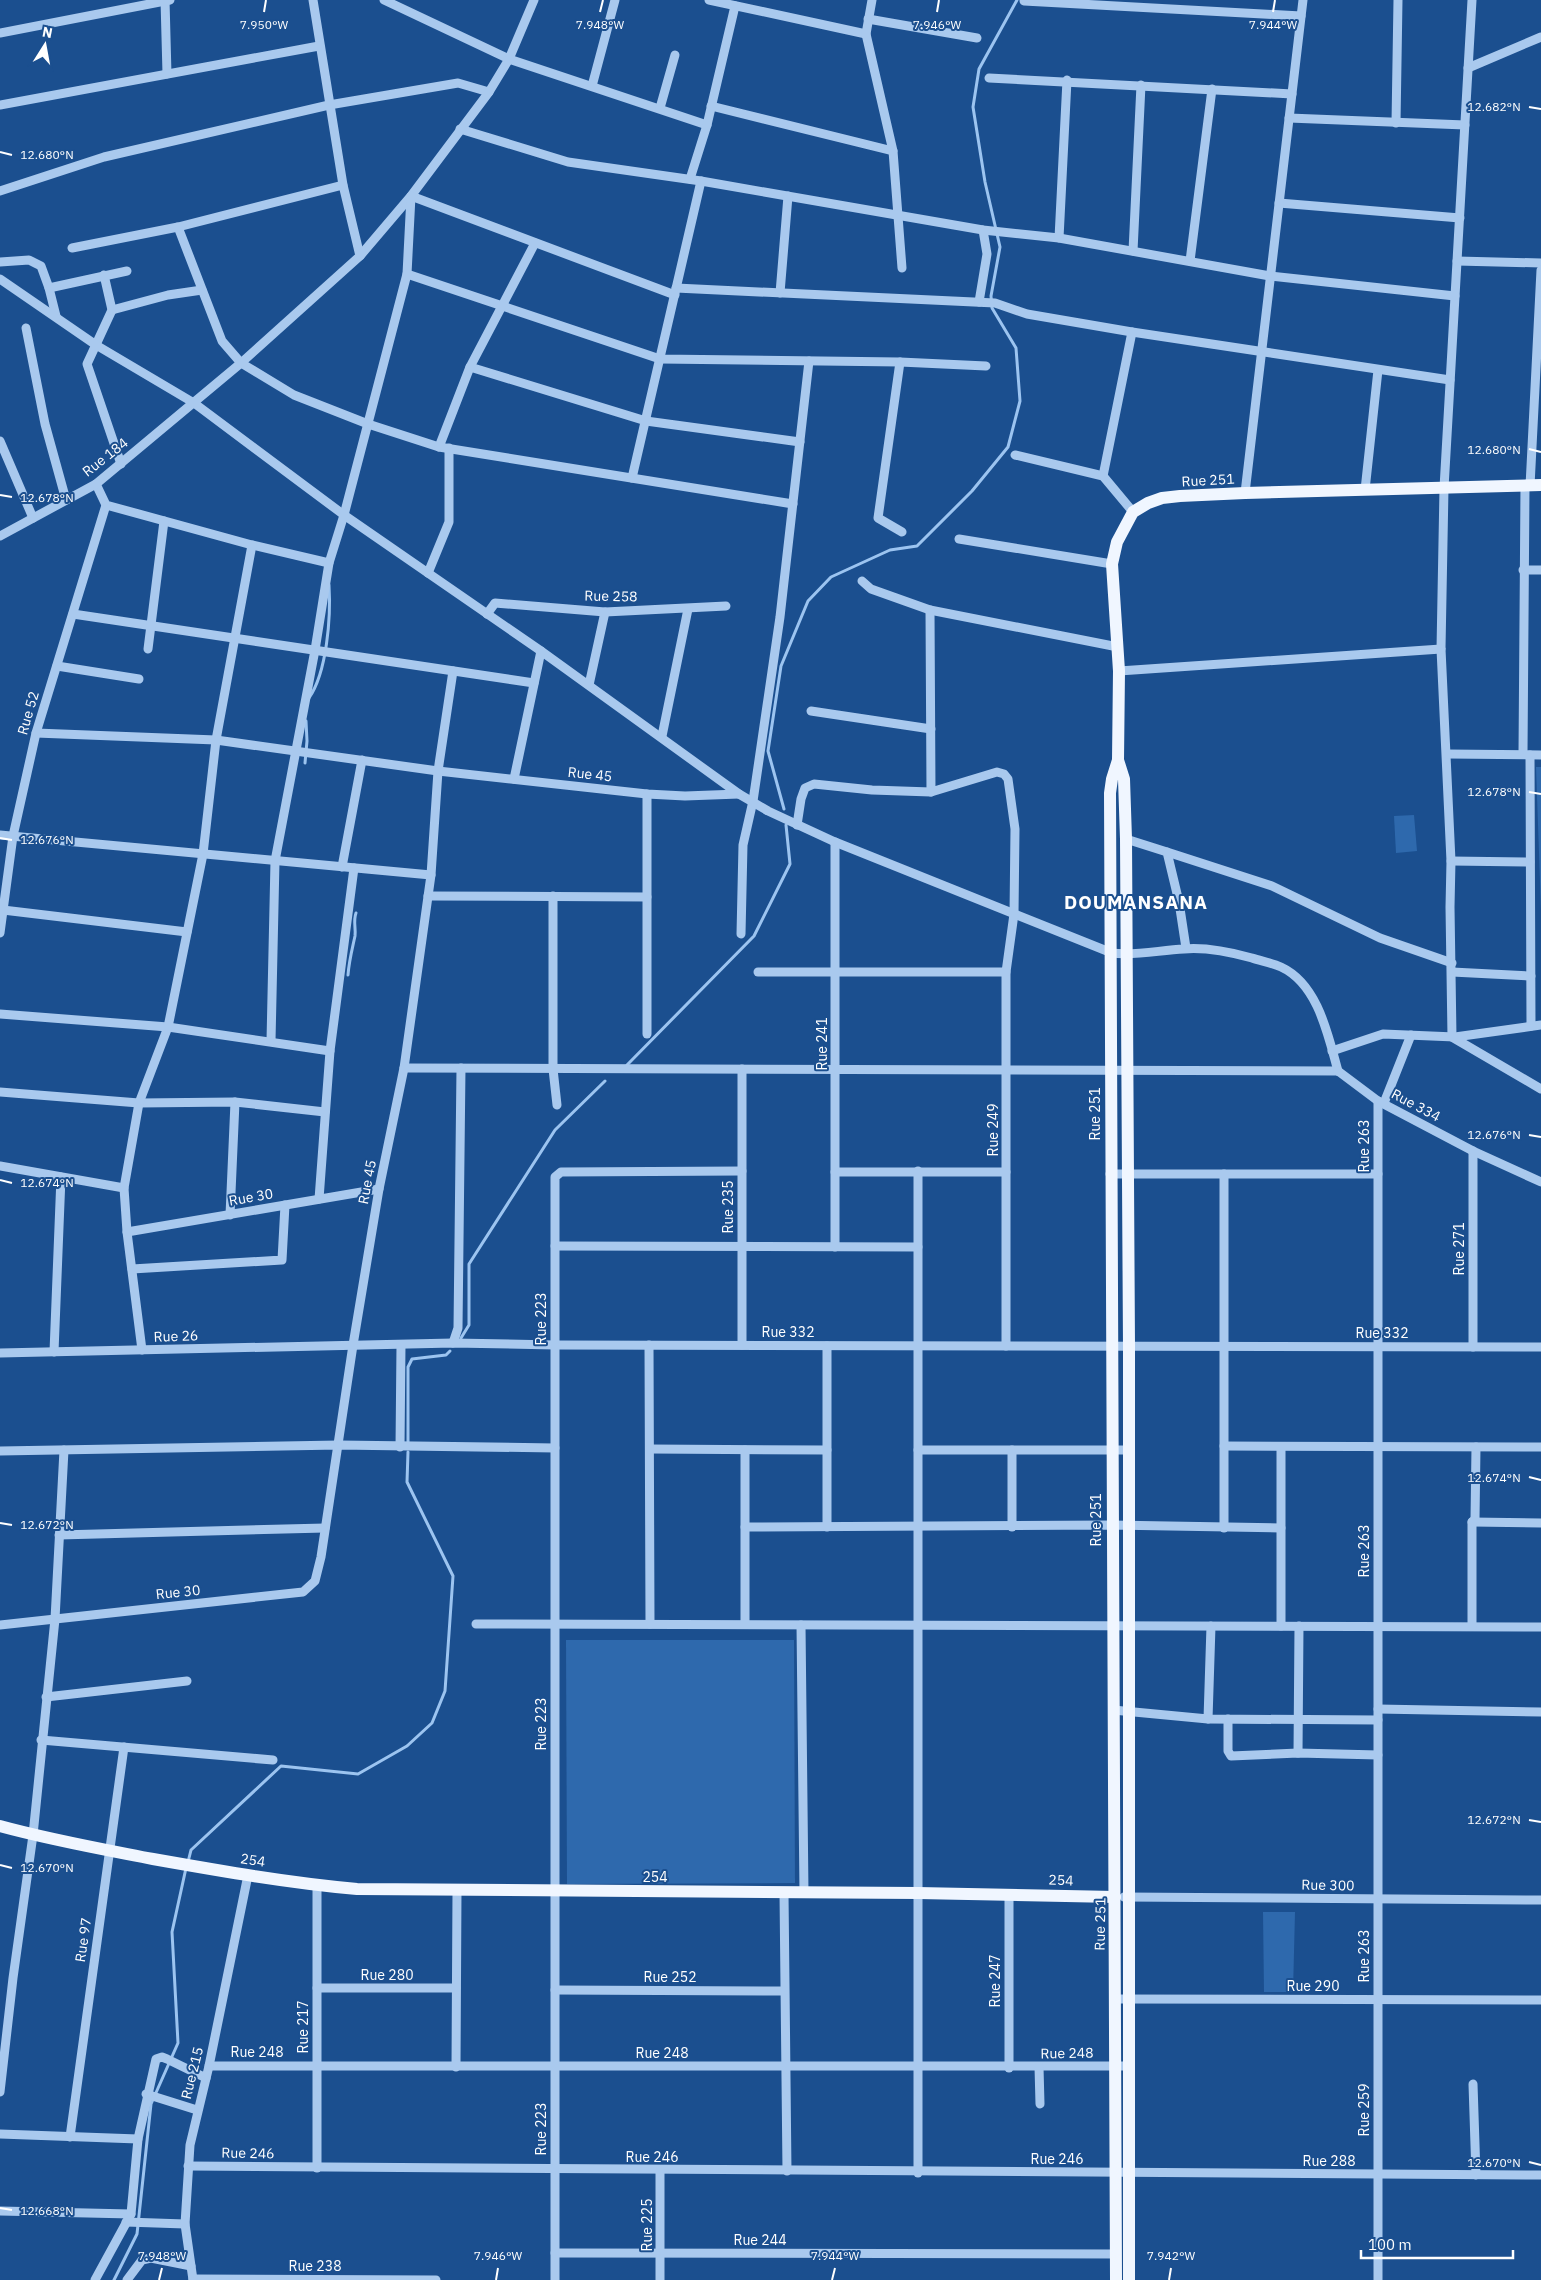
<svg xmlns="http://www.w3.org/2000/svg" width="1541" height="2280" viewBox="0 0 1541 2280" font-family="'IBM Plex Sans',sans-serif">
<rect width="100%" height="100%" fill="#1b4f8f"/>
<g fill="#2e69ad">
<polygon points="1536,767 1541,767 1541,910"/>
<polygon points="1414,815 1417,851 1396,853 1394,816"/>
<polygon points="566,1640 794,1640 795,1883 567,1884"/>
<polygon points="1263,1912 1295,1912 1293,1992 1264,1992"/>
</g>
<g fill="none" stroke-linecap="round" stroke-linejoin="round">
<g stroke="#9cc4f0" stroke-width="3">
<path d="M309 698C327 672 331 617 329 585"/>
<polyline points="305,763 307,741 306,721"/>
<polyline points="784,809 768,751 781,666 808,601 831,577 890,550 917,546 972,491 1008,447 1020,401 1016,348 992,308 991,296 1000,247 985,182 973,107 979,69 1017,0"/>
<path d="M348 975C349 961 352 950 355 936 356 928 353 921 356 913"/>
<polyline points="627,1065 754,936 790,864 786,825"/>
<polyline points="461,1338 469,1325 469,1264 555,1130 605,1081"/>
<polyline points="408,1442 408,1367 412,1359 446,1355 450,1351"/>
<polyline points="188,1862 191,1850 281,1766 358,1774 407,1746 432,1723 445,1691 453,1576 407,1482 408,1452"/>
<polyline points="114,2280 137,2234 151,2104 178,2043 172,1932 186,1868"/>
</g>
<g stroke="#a9c9ee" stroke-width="9">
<polyline points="165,0 167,74"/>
<polyline points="313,0 343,185 360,256"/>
<polyline points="384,0 509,59 707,125"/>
<polyline points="709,0 866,34"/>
<polyline points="872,0 866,34 893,151 902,268"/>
<polyline points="1472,0 1444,488 1441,649 1451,861 1450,907 1452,1037 1541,1089"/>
<polyline points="1024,1 1301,16"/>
<polyline points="868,19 977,38"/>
<polyline points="0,33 170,0"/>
<polyline points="1468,68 1541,37"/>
<polyline points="989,78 1292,94"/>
<polyline points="592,86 615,0"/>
<polyline points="0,105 319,46"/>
<polyline points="711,106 893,151"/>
<polyline points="660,108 675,55"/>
<polyline points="1289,118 1465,125"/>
<polyline points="1396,123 1398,0"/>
<polyline points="460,129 568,162 701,181 983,230 1059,238 1270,276 1455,296"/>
<polyline points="690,179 707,125 735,6"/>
<polyline points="0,191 104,157 329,105 458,83 489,92"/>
<polyline points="1279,203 1460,218"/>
<polyline points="178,227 222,341 241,363 294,395 368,424 439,447 793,504"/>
<polyline points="1059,238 1067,80"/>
<polyline points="72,248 178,227 343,185"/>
<polyline points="1133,251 1141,85"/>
<polyline points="1190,261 1212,89"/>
<polyline points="1457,261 1541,263"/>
<polyline points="0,262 29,260 41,266 49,288 56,316"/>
<polyline points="407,274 660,359 900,362 986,366"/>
<polyline points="104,275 112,310 87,364 121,464"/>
<path d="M0 279 96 345 194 403 344 515 541 651 739 794 768 811 835 842 1112 953C1136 956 1160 950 1184 949 1206 947 1230 952 1252 958 1261 961 1272 963 1281 967 1318 984 1328 1035 1338 1071"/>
<polyline points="49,288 127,271"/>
<polyline points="676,288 995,303 1027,314 1132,332 1450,380"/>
<polyline points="780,293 788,196"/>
<polyline points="979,302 987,254 983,230"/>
<polyline points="112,310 168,295 202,290"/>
<polyline points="26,328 45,424 66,500"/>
<polyline points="900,362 878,518 902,532"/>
<polyline points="470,367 646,421 800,442"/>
<polyline points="0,441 33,518"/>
<polyline points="439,447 470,367 535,243"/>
<polyline points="1015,455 1103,476 1133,512"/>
<polyline points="1103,476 1132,332"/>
<polyline points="632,478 701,181"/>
<polyline points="96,484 106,505 252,545 329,563"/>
<polyline points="1530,486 1541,270"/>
<polyline points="1365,490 1378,370"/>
<polyline points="1245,493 1303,0"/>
<polyline points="0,536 96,484 241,363 360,256 411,196 489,92 509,59 534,0"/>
<polyline points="959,539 1112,564"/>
<polyline points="1523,570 1541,570"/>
<polyline points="428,573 449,522 449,448"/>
<polyline points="862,581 871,589 930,610 1118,647"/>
<polyline points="930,610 931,792"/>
<polyline points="73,614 534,683"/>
<polyline points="487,614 495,603 605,612 726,606"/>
<polyline points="148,649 164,521"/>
<polyline points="57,666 139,679"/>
<polyline points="1119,671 1441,649"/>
<polyline points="589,685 605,612"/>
<polyline points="811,711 931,729"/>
<polyline points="36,733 216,740 438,771 647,794 685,796 739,794"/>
<polyline points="662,736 688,609"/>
<polyline points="1448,754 1541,755"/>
<polyline points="1523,754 1525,486"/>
<polyline points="1530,755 1531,1026"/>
<polyline points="514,779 541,651"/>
<polyline points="647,794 647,1034"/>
<polyline points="797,825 801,799 805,788 814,784 872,790 931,792 997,772 1004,774 1008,779 1015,829 1014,914 1006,972 1006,1346"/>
<polyline points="0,835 431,875"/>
<polyline points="1126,839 1167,852 1179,902 1186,948"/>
<polyline points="835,842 835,1247"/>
<polyline points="1167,852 1272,886 1380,938 1452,963"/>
<polyline points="1451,861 1530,862"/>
<polyline points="342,867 362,760"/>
<polyline points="428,896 647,897"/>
<polyline points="553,896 553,1069 557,1105"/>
<polyline points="3,910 187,932"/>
<polyline points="0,933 13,836 36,733 106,505"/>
<polyline points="741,934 743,845 753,801 780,617 809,361"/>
<polyline points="758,972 1006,972"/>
<polyline points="1452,972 1531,976"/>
<polyline points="0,1014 168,1027 330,1051"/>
<polyline points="271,1041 275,861 315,650 329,563 344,515 407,274 411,196 675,295"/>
<polyline points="1332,1051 1383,1034 1455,1037 1541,1025"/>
<polyline points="404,1068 1338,1071"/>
<polyline points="1338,1071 1378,1101 1473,1151 1541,1182"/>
<polyline points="0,1092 139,1103 235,1102 325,1112"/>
<polyline points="1378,1101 1378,2280"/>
<polyline points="1384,1103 1411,1035"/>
<polyline points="0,1166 124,1188"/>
<polyline points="918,1171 918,2173"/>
<polyline points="835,1172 1006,1172"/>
<polyline points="1110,1174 1378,1174"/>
<polyline points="319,1199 330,1051 354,868"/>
<polyline points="230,1215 235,1102"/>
<polyline points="127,1232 379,1189"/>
<polyline points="555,1246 918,1247"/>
<polyline points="132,1269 282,1260 285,1205"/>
<polyline points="453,1343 458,1328 461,1068"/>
<polyline points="649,1345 650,1624"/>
<polyline points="742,1345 742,1069"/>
<polyline points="1473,1347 1473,1151"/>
<polyline points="142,1350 127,1232 124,1188 139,1103 168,1027 203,854 216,740 252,545"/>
<polyline points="54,1352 61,1177"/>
<polyline points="0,1353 453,1343 555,1345 1541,1347"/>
<polyline points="1224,1446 1541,1447"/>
<polyline points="400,1447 401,1345"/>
<polyline points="650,1449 827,1450"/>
<polyline points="745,1450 745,1624"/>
<polyline points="918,1450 1129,1450"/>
<polyline points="0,1451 339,1445 555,1448"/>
<polyline points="1472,1522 1541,1523"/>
<polyline points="745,1527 1111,1525 1281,1528"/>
<polyline points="827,1527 827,1346"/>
<polyline points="1012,1527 1012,1450"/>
<polyline points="1224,1528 1224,1174"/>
<polyline points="59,1535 325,1528"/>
<polyline points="476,1624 1541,1627"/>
<polyline points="0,1625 303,1592 315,1581 321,1557 353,1345 379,1189 404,1068 431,875 438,771 453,671"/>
<polyline points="801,1625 804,1893"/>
<polyline points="1281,1626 1281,1447"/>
<polyline points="1472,1626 1472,1522 1475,1519 1476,1447"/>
<polyline points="46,1697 187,1681"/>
<polyline points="1378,1709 1541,1712"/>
<polyline points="1113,1710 1208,1719 1378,1720"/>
<polyline points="1208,1719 1211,1626"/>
<polyline points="1228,1719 1228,1751 1231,1756 1298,1753 1378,1755"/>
<polyline points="41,1740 273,1760"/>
<polyline points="1298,1753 1299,1626"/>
<polyline points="317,1885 317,2168"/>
<polyline points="784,1893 787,2171"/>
<polyline points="1009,1894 1009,2068"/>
<polyline points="1124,1897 1541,1900"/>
<polyline points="317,1988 456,1988"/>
<polyline points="555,1990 784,1991"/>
<polyline points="1114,1999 1541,2000"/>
<polyline points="209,2066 1130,2066"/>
<polyline points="456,2067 457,1891"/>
<polyline points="1039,2067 1040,2104"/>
<polyline points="1473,2084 1476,2175"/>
<polyline points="0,2092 13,1978 33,1835 55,1619 64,1450"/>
<polyline points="146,2094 197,2110"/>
<polyline points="0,2134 138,2139"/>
<polyline points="70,2137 124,1747"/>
<polyline points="188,2166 1541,2175"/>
<polyline points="660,2171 660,2280"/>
<polyline points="0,2211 131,2214"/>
<polyline points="126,2222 185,2224"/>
<polyline points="555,2253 1116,2254"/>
<polyline points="193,2279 436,2280"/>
<polyline points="95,2280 131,2214 138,2139 156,2059 162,2057 167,2059 206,2078"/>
<polyline points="127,2280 142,2260 151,2258 191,2266"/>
<polyline points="193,2280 185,2224 190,2145 209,2066 248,1875"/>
<polyline points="555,2280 555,1177 561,1172 742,1171"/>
</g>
<g stroke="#f0f6ff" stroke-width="12">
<path d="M0 1826C51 1840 102 1849 153 1859 221 1871 289 1883 357 1889L918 1893 1115 1897"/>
<path d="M1116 2280C1113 1784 1110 1288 1110 793L1112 779 1118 760"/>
<polyline points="1129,2280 1129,1347 1126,839 1124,779 1118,760 1119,671 1112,564 1117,542 1133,512 1148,503 1162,498 1180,496 1245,493 1541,485"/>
</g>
</g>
<path fill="none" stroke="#fff" stroke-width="2" d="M264 12 266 0M600 12 603 0M937 12 939 0M1273 12 1275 0M1529 107 1541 109M0 152 12 155M1529 449 1541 452M0 495 12 497M1529 792 1541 794M0 838 12 840M1529 1135 1541 1137M0 1180 12 1183M1529 1477 1541 1480M0 1523 12 1525M1529 1820 1541 1822M0 1865 12 1868M1529 2162 1541 2165M0 2208 12 2210M159 2280 162 2268M496 2280 498 2268M832 2280 835 2268M1169 2280 1171 2268"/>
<g text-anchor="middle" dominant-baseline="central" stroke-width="4" stroke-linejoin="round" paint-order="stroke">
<g font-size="14" fill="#fff" stroke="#1b4f8f">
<text transform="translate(105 457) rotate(-38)">Rue 184</text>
<text transform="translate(1208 480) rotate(-3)">Rue 251</text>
<text transform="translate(611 596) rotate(1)">Rue 258</text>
<text transform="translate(28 713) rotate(-74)">Rue 52</text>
<text transform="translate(590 774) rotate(6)">Rue 45</text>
<text transform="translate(822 1044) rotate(-90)">Rue 241</text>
<text transform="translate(1416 1105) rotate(28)">Rue 334</text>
<text transform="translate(1095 1114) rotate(-90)">Rue 251</text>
<text transform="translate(993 1130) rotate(-90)">Rue 249</text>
<text transform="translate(1364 1146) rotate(-90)">Rue 263</text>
<text transform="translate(367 1182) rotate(-79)">Rue 45</text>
<text transform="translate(251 1197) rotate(-10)">Rue 30</text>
<text transform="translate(728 1207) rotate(-90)">Rue 235</text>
<text transform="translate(1459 1249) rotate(-90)">Rue 271</text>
<text transform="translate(541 1319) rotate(-90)">Rue 223</text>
<text x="788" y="1332">Rue 332</text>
<text x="1382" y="1333">Rue 332</text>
<text transform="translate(176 1336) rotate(-2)">Rue 26</text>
<text transform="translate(1096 1520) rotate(-90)">Rue 251</text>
<text transform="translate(1364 1551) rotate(-90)">Rue 263</text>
<text transform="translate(178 1592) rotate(-6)">Rue 30</text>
<text transform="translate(541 1724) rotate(-90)">Rue 223</text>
<text transform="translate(253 1860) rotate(9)">254</text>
<text x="655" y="1877">254</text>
<text transform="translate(1061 1880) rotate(2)">254</text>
<text transform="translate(1328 1885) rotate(1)">Rue 300</text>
<text transform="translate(1100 1924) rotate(-89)">Rue 251</text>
<text transform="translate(83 1940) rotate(-82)">Rue 97</text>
<text transform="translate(1364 1956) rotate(-90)">Rue 263</text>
<text x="387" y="1975">Rue 280</text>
<text x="670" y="1977">Rue 252</text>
<text transform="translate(995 1981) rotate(-90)">Rue 247</text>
<text x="1313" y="1986">Rue 290</text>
<text transform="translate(303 2027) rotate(-90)">Rue 217</text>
<text x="257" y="2052">Rue 248</text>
<text x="662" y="2053">Rue 248</text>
<text transform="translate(1067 2053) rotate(-1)">Rue 248</text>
<text transform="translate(192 2073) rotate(-76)">Rue 215</text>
<text transform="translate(1364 2110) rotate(-90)">Rue 259</text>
<text transform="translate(541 2129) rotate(-90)">Rue 223</text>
<text transform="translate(248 2153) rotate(1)">Rue 246</text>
<text x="652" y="2157">Rue 246</text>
<text x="1057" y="2159">Rue 246</text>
<text x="1329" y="2161">Rue 288</text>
<text transform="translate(647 2225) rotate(-90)">Rue 225</text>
<text x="760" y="2240">Rue 244</text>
<text x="315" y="2266">Rue 238</text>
</g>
<g font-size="19" font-weight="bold" letter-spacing="1" fill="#fff" stroke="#1b4f8f">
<text x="1136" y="902">DOUMANSANA</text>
</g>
</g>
<g font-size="12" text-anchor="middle" fill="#fff" stroke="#1b4f8f" stroke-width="4" stroke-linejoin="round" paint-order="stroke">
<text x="264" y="29">7.950°W</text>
<text x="600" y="29">7.948°W</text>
<text x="937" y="29">7.946°W</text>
<text x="1273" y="29">7.944°W</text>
<text x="1494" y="111">12.682°N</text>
<text x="47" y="159">12.680°N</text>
<text x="1494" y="454">12.680°N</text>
<text x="47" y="502">12.678°N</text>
<text x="1494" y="796">12.678°N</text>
<text x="47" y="844">12.676°N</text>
<text x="1494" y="1139">12.676°N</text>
<text x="47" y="1187">12.674°N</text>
<text x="1494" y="1482">12.674°N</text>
<text x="47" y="1529">12.672°N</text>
<text x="1494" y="1824">12.672°N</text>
<text x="47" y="1872">12.670°N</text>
<text x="1494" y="2167">12.670°N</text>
<text x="47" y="2215">12.668°N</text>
<text x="162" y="2260">7.948°W</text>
<text x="498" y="2260">7.946°W</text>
<text x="835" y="2260">7.944°W</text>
<text x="1171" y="2260">7.942°W</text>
</g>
<g transform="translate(45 45) rotate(11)" stroke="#1b4f8f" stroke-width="4" paint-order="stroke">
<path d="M0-4L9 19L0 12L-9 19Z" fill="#ffffff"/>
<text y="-8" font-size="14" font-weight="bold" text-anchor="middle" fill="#ffffff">N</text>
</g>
<path d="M1361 2250v8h152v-8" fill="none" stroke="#ffffff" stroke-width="2.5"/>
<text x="1368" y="2250" font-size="15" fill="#ffffff" stroke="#1b4f8f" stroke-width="4" paint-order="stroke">100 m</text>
</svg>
